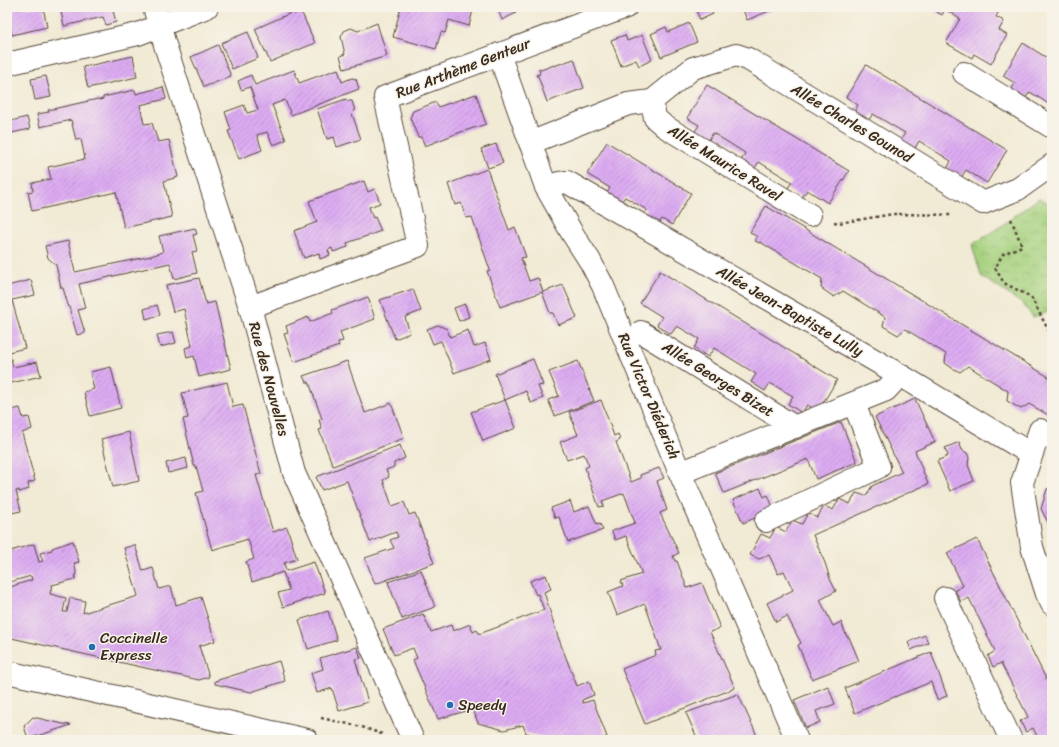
<svg xmlns="http://www.w3.org/2000/svg" width="1059" height="747" viewBox="0 0 1059 747" font-family="Sriracha,sans-serif">
<defs>
<pattern id="park-crowns" width="20" height="18" patternUnits="userSpaceOnUse"><rect width="20" height="18" fill="#a5d17d"/><path d="M2 6a3 3 0 1 1 6 0M12 15a3 3 0 1 1 6 0" fill="none" stroke="#8a6"/></pattern>
<pattern id="building-hatch" width="6" height="6" patternUnits="userSpaceOnUse"><rect width="6" height="6" fill="#ddacf3"/><path d="M-1 1l2-2M0 6l6-6M5 7l2-2" fill="none" stroke="#b48cc4"/></pattern>
</defs>
<rect width="100%" height="100%" fill="#f7f3e8"/>
<filter id="ink" filterUnits="userSpaceOnUse"><feTurbulence type="fractalNoise" baseFrequency=".025" numOctaves="2"/><feDisplacementMap in="SourceGraphic" scale="8" xChannelSelector="R" yChannelSelector="G"/><feConvolveMatrix kernelMatrix="1 2 1 2 8 2 1 2 1" color-interpolation-filters="sRGB"/></filter>
<filter id="wash" filterUnits="userSpaceOnUse"><feTurbulence type="fractalNoise" baseFrequency=".012" numOctaves="4" result="noise"/><feDisplacementMap in="SourceGraphic" scale="16" xChannelSelector="R" yChannelSelector="G"/><feGaussianBlur stdDeviation="0.9" result="paint"/><feColorMatrix in="noise" values="0 0 0 0 0 0 0 0 0 0 0 0 0 0 0 0 0 1.4 0 .05"/><feComposite in="paint" operator="in"/></filter>
<g filter="url(#wash)">
<rect width="100%" height="100%" fill="#f1ead4"/>
<polygon fill="url(#park-crowns)" stroke="#707e4e" points="1039,198 1052,205 1052,311 1033,317 1023,304 981,276 972,245 1001,226"/>
<g id="blocks">
<g fill="url(#building-hatch)">
<polygon points="7,7 25,7 25,8 43,7 47,27 12,35 7,14"/>
<polygon points="60,7 112,7 116,22 106,25 103,17 64,26"/>
<polygon points="401,7 472,7 473,10 469,26 449,20 445,33 441,32 436,49 393,37"/>
<polygon points="497,7 518,7 514,9 516,13 502,20"/>
<polygon points="695,7 710,7 713,14 700,20"/>
<polygon points="742,7 779,7 747,20"/>
<polygon points="929,7 1001,7 996,17 1004,21 999,30 1007,35 991,64 974,54 972,58 946,43 960,19 945,9 942,15"/>
<polygon points="301,11 315,43 270,62 255,29 293,12 294,14"/>
<polygon points="377,23 387,56 344,69 340,56 345,54 341,37 344,31 351,28 358,31"/>
<polygon points="689,23 697,42 661,57 651,34 666,27 668,32"/>
<polygon points="248,32 258,58 232,69 221,43"/>
<polygon points="625,35 627,41 642,35 652,60 639,66 636,60 621,66 611,40"/>
<polygon points="1023,43 1052,61 1052,106 1030,92 1024,100 1010,92 1015,83 1003,76"/>
<polygon points="218,45 231,76 204,87 191,57"/>
<polygon points="133,56 137,77 88,88 83,67"/>
<polygon points="574,59 584,88 547,102 538,76 536,76 537,74 539,75 540,72 539,71 539,69 541,70 554,65 554,66"/>
<polygon points="866,65 1007,150 987,183 966,170 961,178 947,169 951,161 919,141 914,150 900,141 905,133 873,114 868,121 854,113 858,105 846,97"/>
<polygon points="338,69 342,82 352,78 356,79 359,89 291,115 285,100 272,105 286,140 273,145 267,132 257,135 262,150 239,159 228,131 231,130 225,112 244,105 247,113 258,110 250,87 241,90 238,81 251,75 255,85 294,70 299,83"/>
<polygon points="46,76 51,97 35,100 31,79"/>
<polygon points="707,85 849,171 828,203 807,190 802,198 787,189 792,182 759,162 754,169 741,161 745,153 713,133 708,141 694,133 699,125 687,118"/>
<polygon points="163,87 166,99 140,105 144,124 152,123 158,142 169,140 178,177 164,181 172,217 124,228 116,192 32,211 28,192 33,191 32,183 51,179 48,167 85,159 81,139 76,140 71,120 40,127 37,114 49,112 48,110 98,99 99,100 103,99 103,97 135,90 136,94"/>
<polygon points="476,94 486,124 458,133 425,146 421,137 418,137 410,118 413,111 436,102 438,107"/>
<polygon points="346,99 347,101 352,101 355,111 352,114 361,139 337,147 334,137 327,139 317,109"/>
<polygon points="27,117 30,129 7,134 7,122"/>
<polygon points="607,142 691,193 672,225 662,219 656,227 641,218 647,210 625,197 619,205 605,196 610,188 587,174"/>
<polygon points="496,144 503,163 488,168 481,149"/>
<polygon points="487,169 509,230 515,227 526,257 521,258 529,281 538,278 543,292 563,285 577,318 558,325 553,313 550,313 542,292 500,307 487,271 490,270 472,217 466,218 461,203 455,205 448,184"/>
<polygon points="364,181 368,192 375,189 380,203 369,207 373,218 375,217 381,231 347,243 348,247 333,252 332,248 328,250 330,255 320,259 319,253 304,258 294,231 317,222 309,201"/>
<polygon points="766,206 1052,379 1052,417 1029,404 1021,409 1007,401 1008,391 968,366 960,372 952,368 945,363 946,354 905,329 898,335 883,326 885,317 843,291 834,297 821,288 822,279 760,242 760,243 755,241 757,237 750,232"/>
<polygon points="195,228 197,234 193,235 197,251 192,252 197,273 174,279 170,263 79,284 85,308 78,310 85,333 77,335 69,307 67,306 68,305 63,288 61,288 56,265 48,258 45,246 68,241 75,272 151,256 163,252 159,236"/>
<polygon points="660,271 837,380 818,411 807,405 802,413 788,404 793,396 770,383 765,391 751,382 756,374 714,348 708,357 694,348 699,339 677,326 671,334 657,325 662,317 640,303"/>
<polygon points="199,278 206,304 215,302 231,369 199,377 194,356 187,358 185,348 192,346 184,309 173,312 166,285"/>
<polygon points="31,280 35,295 12,300 25,348 9,352 13,367 37,362 41,376 7,384 7,286"/>
<polygon points="413,289 421,311 405,317 410,333 395,339 380,300"/>
<polygon points="368,297 375,319 340,332 343,341 338,342 339,346 294,362 284,334 288,333 286,326 308,317 310,322 333,313 332,310"/>
<polygon points="465,304 469,317 459,321 454,308"/>
<polygon points="157,305 160,315 146,319 144,309"/>
<polygon points="438,325 447,329 450,337 468,330 474,347 485,343 491,359 454,373 441,341 433,344 427,329"/>
<polygon points="173,332 176,343 160,347 157,335"/>
<polygon points="533,359 543,385 538,386 543,398 531,403 526,391 505,400 495,374"/>
<polygon points="347,361 365,413 391,403 404,438 333,466 319,430 322,429 319,420 322,419 309,382 306,382 303,376"/>
<polygon points="578,361 594,401 555,416 548,400 559,396 549,372"/>
<polygon points="111,367 121,408 90,416 84,392 94,389 90,372"/>
<polygon points="227,382 233,407 243,405 261,474 256,475 273,532 287,527 297,559 284,563 286,571 314,562 325,593 283,607 278,593 289,590 283,572 252,582 246,562 254,559 248,539 212,550 196,493 203,491 196,466 194,466 183,419 188,418 182,393"/>
<polygon points="915,399 935,442 915,451 928,484 813,535 825,563 830,579 836,591 820,600 833,626 841,622 847,637 849,637 859,661 812,679 798,645 801,643 787,616 776,622 767,603 793,590 784,571 778,574 769,555 759,559 750,555 761,534 770,538 776,527 786,532 792,520 802,524 808,513 817,518 824,506 833,510 839,499 850,504 856,493 866,496 872,486 902,472 875,417"/>
<polygon points="505,400 516,428 483,441 471,412"/>
<polygon points="601,400 614,436 618,434 620,440 616,442 631,482 641,478 640,475 659,468 664,478 657,481 667,510 660,513 679,553 673,556 675,561 677,561 687,588 702,583 720,628 710,632 735,688 645,724 622,669 656,655 655,651 661,650 645,604 617,615 608,592 623,586 621,581 642,574 626,536 615,540 612,531 635,523 624,493 602,501 604,506 599,507 585,468 589,466 584,454 567,460 560,442 578,435 569,412"/>
<polygon points="20,408 23,418 29,417 32,429 22,433 35,481 28,483 29,489 19,492 19,490 16,491 21,511 7,514 7,411"/>
<polygon points="841,422 857,462 816,479 808,459 724,493 715,473"/>
<polygon points="129,432 139,481 113,487 101,439"/>
<polygon points="959,442 962,450 967,453 969,457 968,465 974,481 950,491 937,461 948,456 945,448"/>
<polygon points="400,445 405,458 394,463 394,467 386,470 389,477 383,480 392,506 404,502 409,515 415,513 434,563 375,584 365,558 394,548 390,540 398,537 396,532 370,542 347,481 322,490 316,477"/>
<polygon points="186,458 188,468 168,473 166,463"/>
<polygon points="1052,487 1052,530 1041,509 1047,489"/>
<polygon points="760,488 764,497 768,495 774,510 743,523 733,500"/>
<polygon points="570,501 574,512 589,506 597,525 600,524 603,530 568,542 559,517 555,518 551,508"/>
<polygon points="977,539 1052,691 1052,740 1039,740 1033,728 1026,732 1020,721 1028,717 1001,663 993,667 988,656 995,651 969,598 961,602 955,590 963,586 947,553"/>
<polygon points="73,541 79,562 74,563 76,571 75,579 52,585 50,594 66,598 63,612 67,612 70,598 85,601 83,613 138,596 124,548 135,545 143,571 153,568 159,589 171,586 176,605 201,597 215,641 199,646 209,677 199,680 7,637 7,588 32,580 31,576 10,582 7,571 7,552 34,544 39,562 43,561 40,553 52,550 52,548"/>
<polygon points="421,570 435,607 402,619 388,582"/>
<polygon points="546,575 551,589 544,592 558,637 577,686 589,681 594,695 582,700 583,703 593,700 607,737 598,740 555,740 526,733 523,725 504,730 478,723 473,709 438,719 413,660 417,658 413,648 394,655 383,629 423,614 431,632 451,625 453,631 470,624 473,632 477,630 479,634 544,610 538,594 536,595 530,581"/>
<polygon points="328,611 337,640 308,649 299,620"/>
<polygon points="925,635 928,643 911,650 908,642"/>
<polygon points="357,647 361,658 355,659 368,702 339,711 332,688 317,693 311,673 323,669 320,658"/>
<polygon points="931,652 947,696 937,700 931,682 855,713 845,688"/>
<polygon points="279,661 285,681 251,692 215,684 215,681"/>
<polygon points="828,686 835,704 816,711 820,722 806,728 794,700"/>
<polygon points="738,694 759,740 698,740 686,713"/>
<polygon points="33,717 63,724 71,725 28,739 24,726"/>
</g>
</g>
</g>
<g filter="url(#ink)">
<use href="#blocks" fill-opacity="0" stroke="#564739" stroke-width="1"/>
<g fill="none" stroke-linecap="round" stroke-linejoin="round">
<defs>
<g id="minor">
<polyline points="154,7 165,45 250,307 294,473 413,740"/>
<polyline points="499,54 546,187 572,233 590,261 603,286 680,473 797,740"/>
<polyline points="7,64 138,34 207,7"/>
<polyline points="964,73 1052,127"/>
<polyline points="652,101 693,68 736,55 748,59 983,203 1018,189 1052,165"/>
<polyline points="652,101 655,118 664,126 810,215"/>
<polyline points="530,143 628,104 652,101"/>
<polyline points="546,187 559,183 567,182 900,375 1031,454"/>
<polyline points="250,307 418,246 385,97 626,7"/>
<polyline points="641,332 795,427"/>
<polyline points="1052,438 1040,430 1022,483 1032,547 1047,594 1052,604"/>
<polyline points="680,473 886,390 900,375"/>
<polyline points="766,521 879,467 854,404"/>
<polyline points="945,598 1011,740"/>
<polyline points="7,672 307,740"/>
</g>
</defs>
<use href="#minor" stroke="#564739" stroke-width="24"/>
<g stroke="#564739" stroke-width="2.5" stroke-dasharray="3 3" stroke-linecap="butt">
<polyline points="1011,219 1022,246 1003,254 995,268 1004,283 1031,297 1052,337"/>
<polyline points="834,222 839,223 893,214 952,215"/>
<polyline points="321,718 362,727 382,734"/>
</g>
<use href="#minor" stroke="#fff" stroke-width="22"/>
</g>
</g>
<g fill="#1f6fb2" stroke="#f7f3e8" stroke-width="1.5">
<circle cx="92" cy="647" r="4"/>
<circle cx="450" cy="705" r="4"/>
</g>
<g text-anchor="middle" dominant-baseline="central" stroke-width="3" stroke-linejoin="round" paint-order="stroke">
<g font-size="15" fill="#3b2a1e" stroke="#f7f3e8">
<text transform="translate(463 68) rotate(-21)">Rue Arthème Genteur</text>
<text transform="translate(852 123) rotate(31)">Allée Charles Gounod</text>
<text transform="translate(725 163) rotate(32)">Allée Maurice Ravel</text>
<text transform="translate(790 311) rotate(30)">Allée Jean-Baptiste Lully</text>
<text transform="translate(269 379) rotate(75)">Rue des Nouvelles</text>
<text transform="translate(718 379) rotate(32)">Allée Georges Bizet</text>
<text transform="translate(649 396) rotate(67)">Rue Victor Diéderich</text>
</g>
<g font-size="15" fill="#3b2a1e" stroke="#f7f3e8" text-anchor="start">
<text x="100" y="638">Coccinelle<tspan x="100" dy="17">Express</tspan></text>
<text x="458" y="705">Speedy</text>
</g>
</g>
<rect width="1059" height="747" fill="none" stroke="#f7f3e8" stroke-width="24"/>
</svg>
